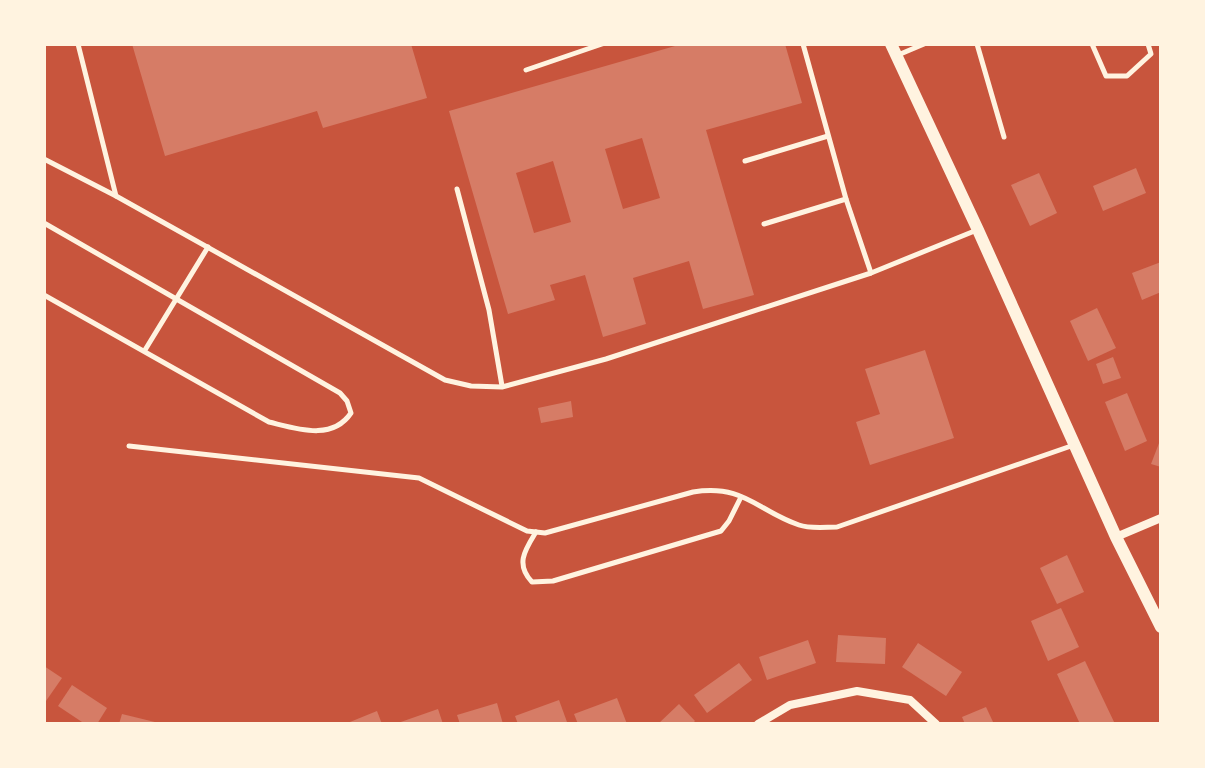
<svg xmlns="http://www.w3.org/2000/svg" width="1205" height="768" viewBox="0 0 1205 768" font-family="'Golos Text',sans-serif">
<rect width="100%" height="100%" fill="#c8553d"/>
<g fill="#d67c66" fill-rule="evenodd">
<polygon points="132,44 411,44 427,98 323,128 317,111 165,156"/>
<path d="M682 44H785L802 103 706 130 754 295 703 309 689 261 633 278 646 324 603 337 585 275 550 285 555 300 508 314 449 111ZM642 138 660 198 623 209 605 149ZM553 161 571 222 534 233 516 173Z"/>
<polygon points="1136,168 1146,193 1103,211 1093,186"/>
<polygon points="1039,173 1057,213 1030,226 1011,185"/>
<polygon points="1161,262 1161,292 1142,300 1132,273"/>
<polygon points="1097,308 1116,348 1088,361 1070,321"/>
<polygon points="925,350 954,438 870,465 856,422 880,414 865,369"/>
<polygon points="1113,357 1121,378 1103,384 1096,364"/>
<polygon points="1127,393 1147,441 1125,451 1105,402"/>
<polygon points="571,401 573,417 541,423 538,408"/>
<polygon points="1161,438 1161,467 1151,464"/>
<polygon points="1067,555 1084,592 1057,604 1040,568"/>
<polygon points="1061,608 1079,647 1048,661 1031,621"/>
<polygon points="838,635 886,638 885,664 836,662"/>
<polygon points="808,640 816,663 767,680 759,657"/>
<polygon points="918,643 962,672 946,696 902,667"/>
<polygon points="1085,661 1115,724 1080,724 1057,674"/>
<polygon points="739,663 752,680 707,713 694,695"/>
<polygon points="44,666 62,678 46,701 44,699"/>
<polygon points="72,685 107,708 97,724 85,724 58,706"/>
<polygon points="617,698 627,724 578,724 574,714"/>
<polygon points="559,700 567,722 518,724 515,716"/>
<polygon points="497,703 503,724 460,724 457,715"/>
<polygon points="679,704 695,721 692,724 658,724"/>
<polygon points="986,707 994,724 965,724 962,717"/>
<polygon points="438,709 443,724 395,724"/>
<polygon points="377,711 382,724 345,724"/>
<polygon points="122,714 159,723 159,724 119,724"/>
</g>
<g fill="none" stroke-linecap="round" stroke-linejoin="round">
<g stroke="#fff3e0" stroke-width="5">
<polyline points="78,44 116,196 445,380 471,386 502,387 606,359 871,273 977,230"/>
<polyline points="803,44 846,199 871,273"/>
<polyline points="977,44 1004,137"/>
<polyline points="1092,44 1106,76 1127,76 1151,54 1148,44"/>
<polyline points="898,55 924,44"/>
<polyline points="526,70 602,44"/>
<polyline points="44,159 116,196"/>
<polyline points="745,161 828,136"/>
<polyline points="457,189 489,310 502,386"/>
<path d="M44 223 340 393 347 401 351 413C332 441 298 429 269 422L44 295"/>
<polyline points="764,224 846,199"/>
<polyline points="145,350 208,247"/>
<path d="M129 446 419 478 527 531 545 533 693 492C744 484 756 510 799 525 810 529 825 527 837 527L1074 445"/>
<path d="M536 532C525 550 515 564 532 582L553 581 721 531 729 521 741 497"/>
</g>
<g stroke="#fff3e0" stroke-width="8">
<polyline points="1116,537 1161,518"/>
<polyline points="758,724 790,705 857,691 910,700 936,724"/>
</g>
<polyline stroke="#fff3e0" stroke-width="12" points="891,44 978,230 1116,537 1161,627"/>
</g>
<rect width="1205" height="768" fill="none" stroke="#fff3e0" stroke-width="92"/>
</svg>
